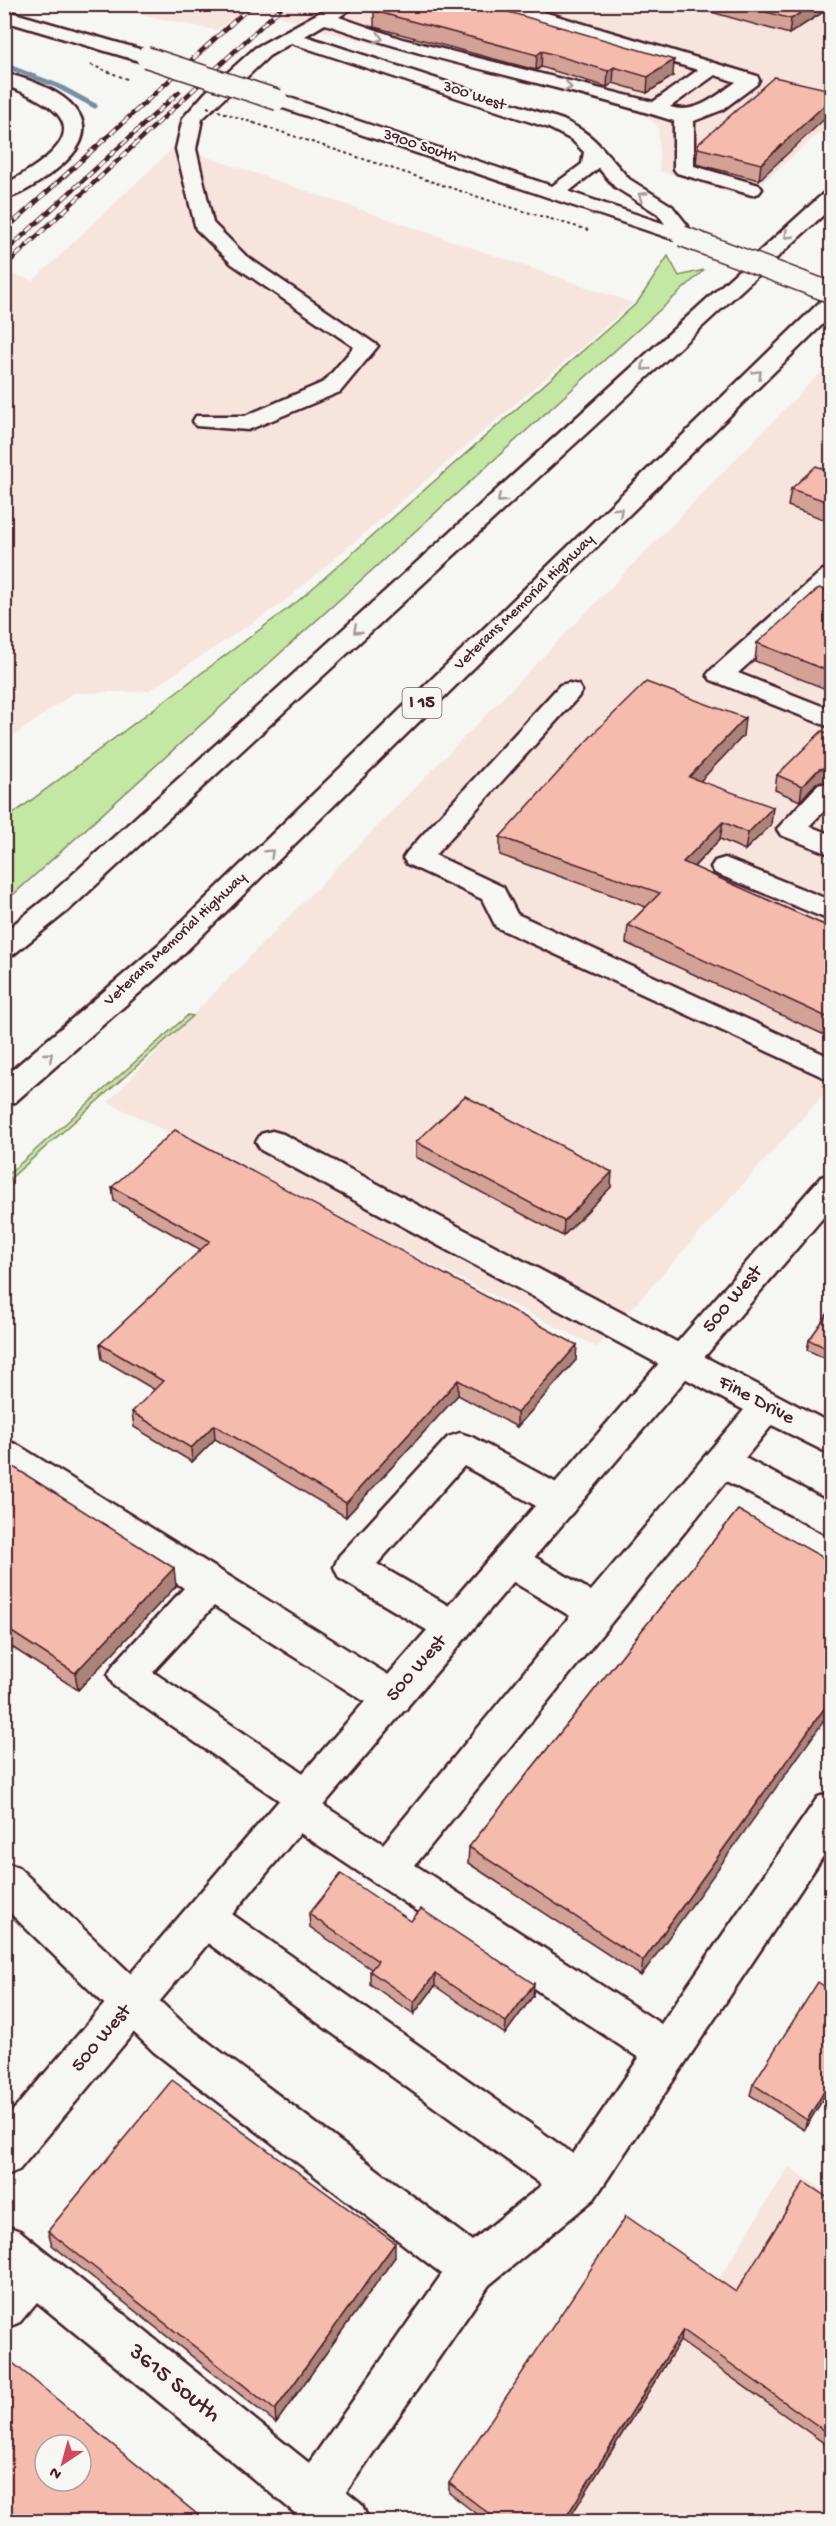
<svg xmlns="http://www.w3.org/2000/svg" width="836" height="2526" viewBox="0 0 836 2526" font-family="'Gochi Hand',sans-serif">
<rect width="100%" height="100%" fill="#f6f6f2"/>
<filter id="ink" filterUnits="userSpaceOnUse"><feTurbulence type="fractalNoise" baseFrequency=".0167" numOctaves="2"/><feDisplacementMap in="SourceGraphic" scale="12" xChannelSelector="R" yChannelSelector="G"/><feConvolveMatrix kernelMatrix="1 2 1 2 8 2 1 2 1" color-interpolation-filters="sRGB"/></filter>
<g filter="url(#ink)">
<g fill="#f6e4dd">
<polygon points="95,5 831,5 831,123 745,198 660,171 658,125 631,107 323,31 251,6 216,30"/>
<polygon points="175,146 633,303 285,601 148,691 73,693 5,742 4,271 33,281"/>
<polygon points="826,367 831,368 831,1086 597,1347 108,1102"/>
<polygon points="789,2167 831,2195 831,2521 567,2522"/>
</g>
<g fill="#c3e8a3" stroke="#868467" stroke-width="1.5">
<polygon points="668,256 679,276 704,270 5,902 5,820 298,601 637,303"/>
<polygon points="188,1015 193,1016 5,1183 5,1177"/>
</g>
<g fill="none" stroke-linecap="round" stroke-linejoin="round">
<polyline stroke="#7490a2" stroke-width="5" points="4,65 58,86 95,106"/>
<defs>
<g id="minor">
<path d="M335 4H358L339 17 402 39 653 102 698 70 490 8 487 4H517L757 76 759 80 757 84 722 110 694 121V166L759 185 762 189 759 193 752 195 677 173 674 169V121C559 84 440 64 325 24L305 36 563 120C579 128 593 136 604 151L601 166 562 197H548L545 193 548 189 582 164 584 152 572 140 549 128 291 43 269 56 202 119 196 149 213 223 246 256 378 346 340 392 248 430 196 426 193 421 196 416H245L324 382 354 347 232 264 196 229 176 149 183 118 206 92 255 48ZM715 75 736 82C716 96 696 115 670 107Z"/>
<path d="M4 73C59 86 122 121 53 172 39 182 22 195 4 199V185C76 146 92 116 4 85Z"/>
<polygon points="832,568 832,589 738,673 832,710 832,728 711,680 707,675 711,670 823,570"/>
<polygon points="569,683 578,685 582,691 578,697 435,855 503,887 517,914 832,1058 832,1081 496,927 482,899 407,864 403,858 407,852 560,685"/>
<polygon points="828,783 832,783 832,803 809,826 832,835 832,855 781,835 777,829 818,785"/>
<polygon points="725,858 832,901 832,921 715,873 711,867 715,861"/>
<polygon points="272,1131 283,1134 832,1424 832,1455 772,1425 745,1458 832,1504 832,1537 726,1481 415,1865 661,2024 818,1797 832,1792 832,1843 594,2199 489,2285 346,2492 362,2505 369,2522 306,2522 37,2302 20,2322 4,2329 4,2225 20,2231 309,2463 442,2274 154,2052 4,1907 4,1862 18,1867 184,2024 472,2241 542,2185 191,1931 185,1918 191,1905 205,1899 219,1905 573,2154 639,2058 282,1821 276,1809 280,1801 114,1686 108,1675 114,1664 184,1588 4,1472 4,1440 16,1444 406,1686 411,1698 406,1710 392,1714 378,1710 214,1606 153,1672 321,1785 327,1797 323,1805 383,1844 570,1616 497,1572 492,1561 497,1550 510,1546 523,1550 591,1591 744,1410 261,1150 256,1142 261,1134"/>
<polygon points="460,1433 472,1437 573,1492 578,1502 573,1512 560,1516 547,1512 464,1466 377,1564 466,1616 472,1627 466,1638 453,1643 440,1638 339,1578 334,1567 339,1556 448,1437"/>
</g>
<g id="major">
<polygon points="4,10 153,53 155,57 146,63 4,21"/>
<polygon points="278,94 665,224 658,214 615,187 584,151 587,147 601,147 629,179 672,206 688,226 685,230 692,236 689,240 675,240 271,104 269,100"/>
<polygon points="832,1174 832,1207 310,1821 19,2170 4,2176 4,2121 282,1797 821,1177"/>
</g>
<g id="highway">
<polygon points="832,190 832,207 70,909 14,954 4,956 4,932 50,895 825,192"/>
<polygon points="832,297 832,315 178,959 15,1102 4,1105 4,1077 158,945 824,298"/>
</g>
</defs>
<use href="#minor" stroke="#4a1f2b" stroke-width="5"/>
<use href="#major" stroke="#4a1f2b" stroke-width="5"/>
<use href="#highway" stroke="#4a1f2b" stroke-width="5"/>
<g stroke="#4a1f2b" stroke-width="2" stroke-dasharray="3 3" stroke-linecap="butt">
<polyline points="91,65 127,79"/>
<polyline points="254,123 503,205 588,230"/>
</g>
<use href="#minor" fill="#f6f6f2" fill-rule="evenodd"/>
<use href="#major" fill="#f6f6f2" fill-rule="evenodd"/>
<use href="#highway" fill="#f6f6f2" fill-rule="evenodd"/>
<defs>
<g id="rail">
<polyline points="4,231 253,4"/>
<polyline points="4,253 179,92"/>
<polyline points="4,267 285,4"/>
</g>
</defs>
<use href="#rail" stroke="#4a1f2b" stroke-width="4.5"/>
<use href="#rail" stroke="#f6f6f2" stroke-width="3" stroke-dasharray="8" stroke-linecap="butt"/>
<defs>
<g id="major-bridge">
<polyline points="146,57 278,100"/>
<polyline points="682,236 832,293"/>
</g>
</defs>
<use href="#major-bridge" stroke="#4a1f2b" stroke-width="23" stroke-linecap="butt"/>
<polyline stroke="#4a1f2b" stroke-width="2" stroke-dasharray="3 3" stroke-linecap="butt" points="207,107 254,123"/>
<use href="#major-bridge" stroke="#f6f6f2" stroke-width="20"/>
</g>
<g fill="#d3a195" stroke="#4a1f2b" stroke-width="1.5">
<polygon points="683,4 831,4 831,7 789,34"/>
<polygon points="374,11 673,76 647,93 613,83 607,87 541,67 536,70 374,27"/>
<polygon points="831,90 759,180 696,164 698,144"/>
<polygon points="831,472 831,522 788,506 791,489"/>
<polygon points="831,592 831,691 755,661 757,643"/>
<polygon points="831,735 831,781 816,783 800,801 775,790 777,775"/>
<polygon points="743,736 700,781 771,825 745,850 720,839 694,867 831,928 831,1038 626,943 628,925 646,907 500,855 500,837"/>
<polygon points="831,794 831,813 827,811 829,797"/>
<polygon points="416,1142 611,1187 563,1236 416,1157"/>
<polygon points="112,1187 576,1360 517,1427 458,1395 346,1517 215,1439 192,1462 134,1427 132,1412 155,1390 102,1359 100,1344 201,1250 114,1201"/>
<polygon points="831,1309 831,1361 807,1350 809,1340"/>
<polygon points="4,1461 176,1586 78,1690 4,1642"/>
<polygon points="738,1510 641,1976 468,1863 469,1847"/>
<polygon points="309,1914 411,1921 533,1996 505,2034 435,1986 414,2014 370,1984 370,1971 371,1969 310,1927"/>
<polygon points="831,1991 831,2093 828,2091 804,2130 750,2095 753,2084"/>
<polygon points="831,2200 831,2448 680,2341 567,2522 487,2522 449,2493 449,2483 736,2292"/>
<polygon points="48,2231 395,2257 276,2423 52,2245"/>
</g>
<g fill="#ac8379" stroke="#4a1f2b" stroke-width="1.5">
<polygon points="814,4 831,4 831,7 789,34 791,19"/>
<polygon points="542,51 541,67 536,70 537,55"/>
<polygon points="674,60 673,76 647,93 648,77"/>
<polygon points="614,67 613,83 607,87 608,71"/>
<polygon points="831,99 831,113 759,180 761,164"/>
<polygon points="745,718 743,736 687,795 689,777"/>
<polygon points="831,767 831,781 816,783 800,801 802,786 819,769"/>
<polygon points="773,807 771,825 745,850 748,833"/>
<polygon points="723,822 720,839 681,880 683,862"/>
<polygon points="612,1172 611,1187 563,1236 564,1221"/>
<polygon points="577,1345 576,1360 517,1427 517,1413"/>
<polygon points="458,1380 458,1395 346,1517 346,1503"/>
<polygon points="214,1425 215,1439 192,1462 191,1448"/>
<polygon points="174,1568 176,1586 78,1690 75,1673"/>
<polygon points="831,1699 831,1711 641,1976 643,1961"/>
<polygon points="435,1974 435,1986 414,2014 414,2002"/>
<polygon points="534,1984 533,1996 505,2034 506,2022"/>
<polygon points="831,2080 828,2091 804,2130 807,2120"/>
<polygon points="395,2243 395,2257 276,2423 275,2410"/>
<polygon points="683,2330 680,2341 567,2522 563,2522"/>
<polygon points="198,2515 199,2522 193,2522"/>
</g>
<g fill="#f5bbad" stroke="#4a1f2b" stroke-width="1.5" fill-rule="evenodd">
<polygon points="385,4 481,4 674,60 648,77 614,67 608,71 542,51 537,55 374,11"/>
<polygon points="738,4 814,4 791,19"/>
<polygon points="774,77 831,90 831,99 761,164 698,148 698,144"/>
<polygon points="816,466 831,472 831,503 791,489"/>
<polygon points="819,588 831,592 831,672 757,643"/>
<polygon points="646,682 745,718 689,777 773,807 748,833 723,822 683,862 831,928 831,1019 628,925 660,893 500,837 593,734"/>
<polygon points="822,731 831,735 831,767 819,769 802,786 777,775"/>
<polygon points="465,1096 612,1172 564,1221 416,1142"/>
<polygon points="175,1130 577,1345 517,1413 458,1380 346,1503 214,1425 191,1448 132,1412 163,1381 100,1344 210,1241 112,1187"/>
<polygon points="831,1309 831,1350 809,1340"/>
<polygon points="4,1461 174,1568 75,1673 4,1627"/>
<polygon points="738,1510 831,1562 831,1699 643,1961 469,1847"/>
<polygon points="341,1874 411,1921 421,1909 534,1984 506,2022 435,1974 414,2002 370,1971 378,1961 309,1914"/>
<polygon points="818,1982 831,1991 831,2080 807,2120 753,2084"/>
<polygon points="172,2080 395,2243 275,2410 48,2231"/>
<polygon points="804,2182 831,2200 831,2435 683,2330 563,2522 500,2522 449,2483 626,2216 736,2292"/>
<path d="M8 2359 198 2515 193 2522H4V2362ZM45 2445H81V2481H45Z"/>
</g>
<defs><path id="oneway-chevron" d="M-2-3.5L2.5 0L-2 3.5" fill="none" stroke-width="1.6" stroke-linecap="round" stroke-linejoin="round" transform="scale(1.5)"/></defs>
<g stroke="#a99598">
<use href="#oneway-chevron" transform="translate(379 38) rotate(17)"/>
<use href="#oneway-chevron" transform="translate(568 87) rotate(14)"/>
<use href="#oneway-chevron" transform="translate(642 196) rotate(-147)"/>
<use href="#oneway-chevron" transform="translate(788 235) rotate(137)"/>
<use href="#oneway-chevron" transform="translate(645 367) rotate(138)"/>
<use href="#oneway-chevron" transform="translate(758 374) rotate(-45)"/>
<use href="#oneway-chevron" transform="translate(501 499) rotate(138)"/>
<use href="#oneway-chevron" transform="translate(619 511) rotate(-44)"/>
<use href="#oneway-chevron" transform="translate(357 630) rotate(138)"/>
<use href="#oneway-chevron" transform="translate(270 853) rotate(-44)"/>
<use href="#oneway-chevron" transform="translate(49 1056) rotate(-41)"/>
</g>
</g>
<g text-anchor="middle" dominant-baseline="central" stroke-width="4.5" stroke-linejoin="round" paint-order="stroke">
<g font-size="16" fill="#4a1f2b" stroke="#f6f6f2">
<text transform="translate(474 97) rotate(18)">300 West</text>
<text transform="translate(420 147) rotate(18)">3900 South</text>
<text transform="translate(525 603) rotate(-44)">Veterans Memorial Highway</text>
<text transform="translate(176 940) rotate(-43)">Veterans Memorial Highway</text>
</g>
<rect fill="#f6f6f2" stroke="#7e6067" stroke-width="1.5" x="402.5" y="688" width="39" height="30" rx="4.5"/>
<g font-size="18" font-weight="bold" fill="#4a1f2b">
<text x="422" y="703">I 15</text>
</g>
<g font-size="20" fill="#4a1f2b" stroke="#f6f6f2">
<text transform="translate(733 1300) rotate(-50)">500 West</text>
<text transform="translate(756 1401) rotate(28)">Fine Drive</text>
<text transform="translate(417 1669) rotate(-49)">500 West</text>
<text transform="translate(102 2039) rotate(-50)">500 West</text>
</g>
<g font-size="24" fill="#4a1f2b" stroke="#f6f6f2">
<text transform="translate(174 2384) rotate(39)">3615 South</text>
</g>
</g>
<rect width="836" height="2526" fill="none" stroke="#f6f6f2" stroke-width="24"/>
<rect x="12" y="12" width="812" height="2502" fill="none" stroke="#4a1f2b" stroke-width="2" filter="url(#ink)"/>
<g transform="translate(63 2463) rotate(216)"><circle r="28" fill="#f6f6f2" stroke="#b1a0a2" stroke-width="1.5"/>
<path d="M0-4.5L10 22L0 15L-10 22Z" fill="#d1495b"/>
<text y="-9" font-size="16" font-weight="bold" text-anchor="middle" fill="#4a1f2b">N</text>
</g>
</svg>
